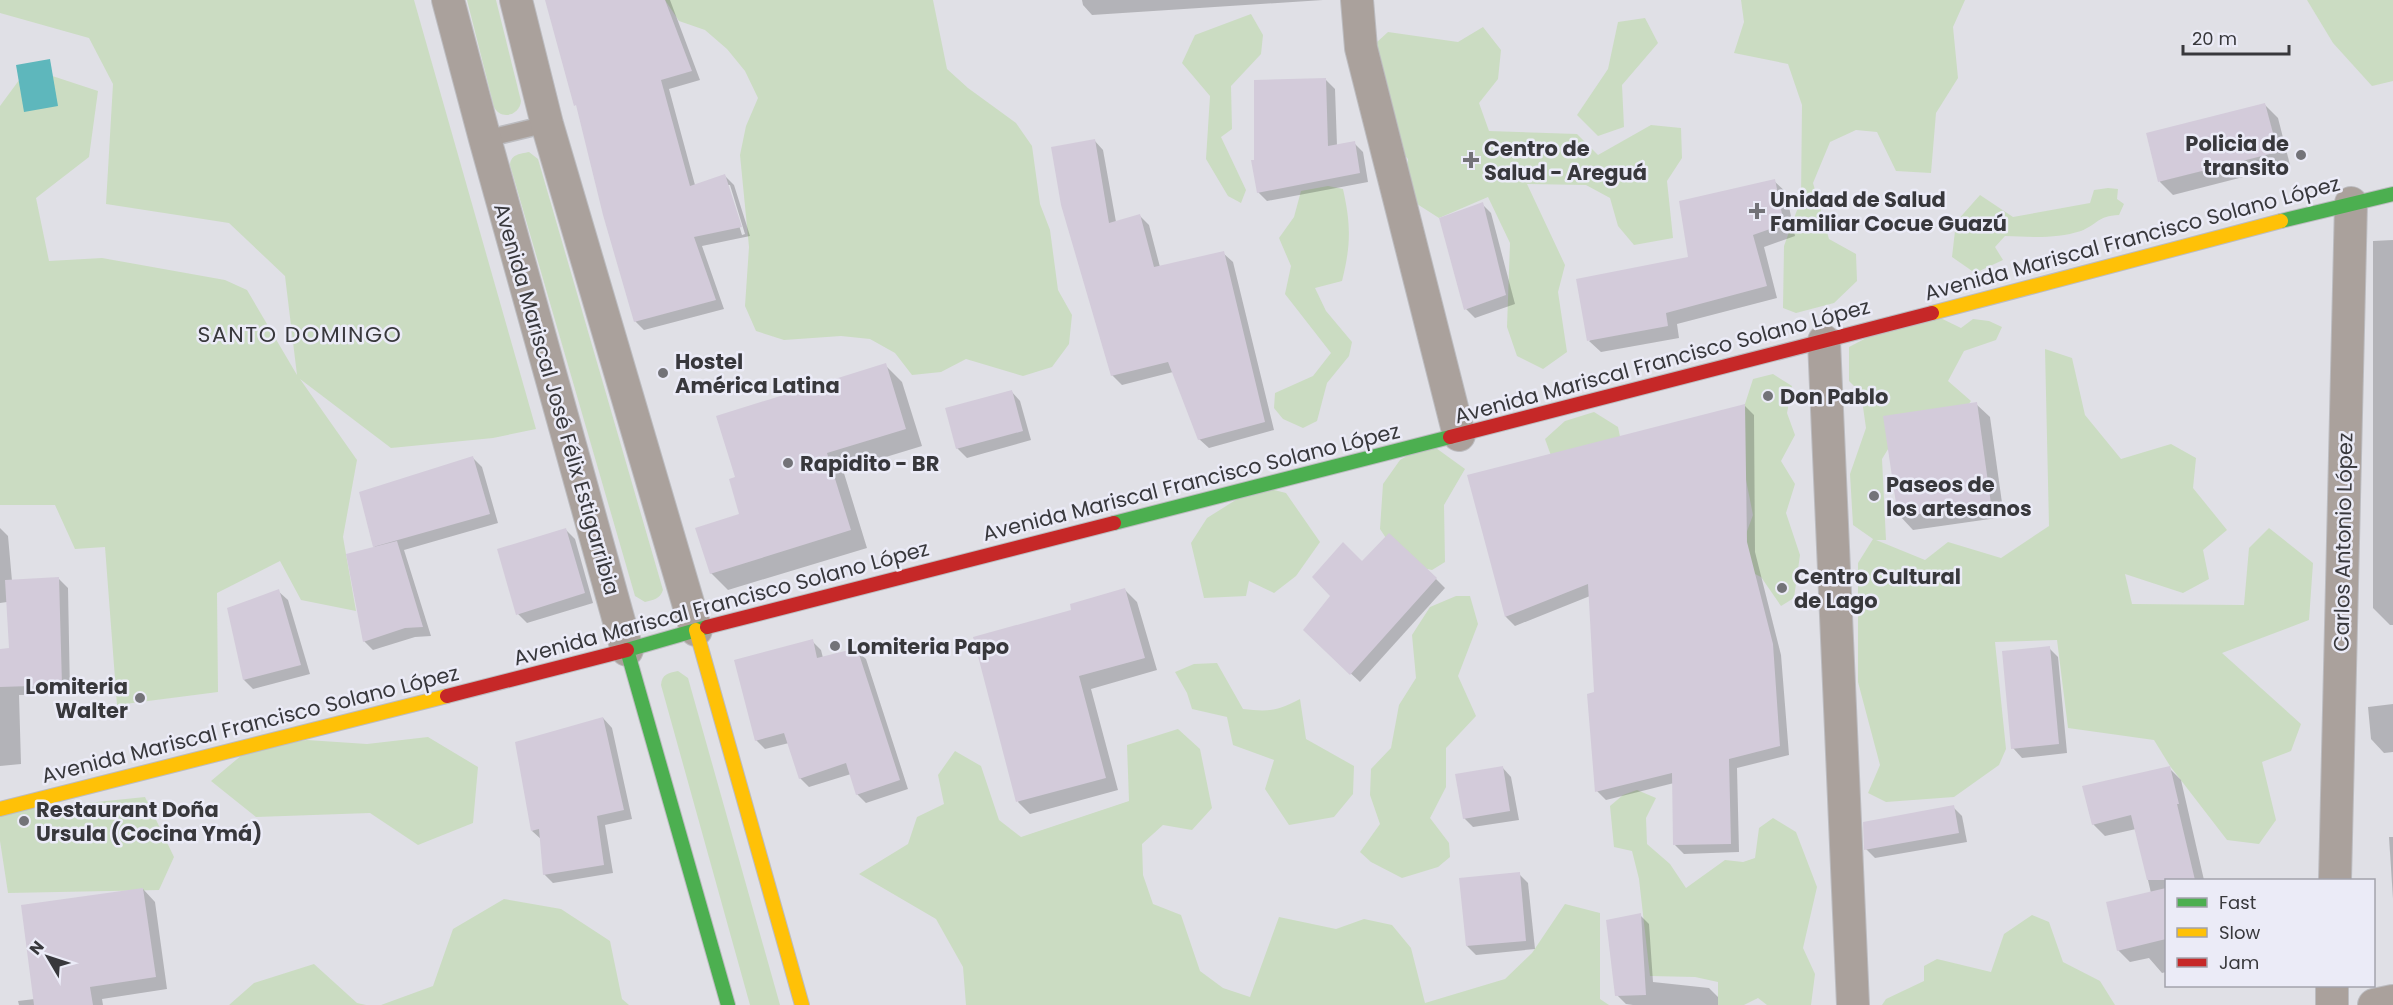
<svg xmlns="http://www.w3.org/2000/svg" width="2393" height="1005" viewBox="0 0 2393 1005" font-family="Poppins,sans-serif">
<rect width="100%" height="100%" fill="#e0e0e6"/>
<g fill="#cbdcc2">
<polygon points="0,0 414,0 536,429 493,438 391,448 300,379 357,460 343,537 356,611 301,600 280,561 217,593 218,692 117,705 105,547 75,549 55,505 0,505 0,106 28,68 98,91 89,157 36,198 49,261 102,258 225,280 247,290 297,375 285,276 229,223 106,204 113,84 89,38 0,13"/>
<path d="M467 0H496L521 101C520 115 501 121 494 107Z"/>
<polygon points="665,0 933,0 947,69 968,88 1016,123 1032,146 1040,204 1050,230 1058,290 1072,315 1069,344 1052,367 1023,376 966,359 941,372 912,375 895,353 870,339 841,336 784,340 756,331 745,306 749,247 740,155 746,126 758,98 745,71 727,49 705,30 679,21"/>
<polygon points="1741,0 1965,0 1953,27 1958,78 1936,113 1931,173 1896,171 1877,132 1856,130 1830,142 1813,183 1829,239 1856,254 1857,281 1834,303 1796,313 1783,308 1784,246 1801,199 1802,105 1788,64 1734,53 1744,22"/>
<polygon points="2307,0 2393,0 2393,81 2372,86 2333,43"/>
<polygon points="1251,14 1263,35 1261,54 1231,86 1232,129 1221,137 1246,190 1241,203 1228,196 1206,159 1210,96 1182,63 1195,35"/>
<polygon points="1645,18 1658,43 1622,85 1624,127 1598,136 1577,115 1608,69 1618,22"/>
<polygon points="1483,27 1501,50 1498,79 1479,103 1489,131 1577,134 1598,155 1651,125 1681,128 1682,158 1667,181 1673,238 1634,245 1618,226 1610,198 1586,185 1527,184 1565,265 1558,292 1567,352 1543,369 1517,356 1507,327 1510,243 1488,197 1439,218 1403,195 1408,159 1387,136 1366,52 1388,32 1458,42"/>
<path d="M529 152 538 159 663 590C660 599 653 600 645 602L635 596 510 165C511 154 520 154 529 152Z"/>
<path d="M1328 186 1343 189C1351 225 1351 245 1342 281L1315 288 1326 311 1352 342 1349 356 1327 383 1317 421 1303 428 1283 419 1274 408 1275 393 1313 376 1331 353 1285 294 1291 266 1279 238 1294 217 1301 191Z"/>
<path d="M2108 188 2118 189 2117 199 2124 204 2119 215C2097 216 2098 224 2081 231 2056 239 2031 237 2005 236L1995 247 2003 260 1975 273 1952 257 1956 222 1980 195 2013 217 2090 203 2094 190Z"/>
<polygon points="1922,309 1961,328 1973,319 1989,321 2002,327 1996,340 1964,351 1948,381 1971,401 1962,413 1896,436 1882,459 1886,540 1876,540 1925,560 1948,542 2001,558 2049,526 2045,349 2072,358 2085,415 2121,459 2171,444 2196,458 2193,488 2227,530 2203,550 2209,579 2183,593 2125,574 2132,604 2244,605 2249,548 2269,528 2313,563 2309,620 2222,653 2301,724 2291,751 2262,762 2276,820 2259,844 2227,840 2170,766 2154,740 2068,728 2057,640 1995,642 2006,749 1999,765 1954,797 1886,802 1868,793 1880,765 1858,682 1858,563 1873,539 1853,525 1850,474 1866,428 1861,393 1849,381 1849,347"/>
<polygon points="1773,374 1792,386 1787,413 1795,435 1781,461 1795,484 1786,513 1800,555 1794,598 1781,606 1761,577 1735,564 1753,515 1745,475 1726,420 1745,404 1753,379"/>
<polygon points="1594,412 1618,427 1633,499 1573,517 1545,439 1565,421"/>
<polygon points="1429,443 1465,469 1444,505 1445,562 1432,570 1418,567 1394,550 1380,529 1383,484 1400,460"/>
<polygon points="1258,486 1286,493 1320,542 1296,576 1274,593 1249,581 1246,596 1204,598 1191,543 1207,518"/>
<polygon points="1456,596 1470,596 1478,624 1458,676 1476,716 1446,748 1446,787 1430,818 1449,843 1450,857 1438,867 1402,878 1371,862 1360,852 1380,824 1370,795 1371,769 1391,748 1399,705 1416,678 1412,635 1430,607"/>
<path d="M1217 663 1243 709C1268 712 1278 711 1300 699L1306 739 1354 766 1353 794 1334 817 1289 825 1265 789 1274 760 1233 745 1227 717 1192 709 1187 693 1175 672 1194 664Z"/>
<path d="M678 671 688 678 780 1005H750L661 685C662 674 668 673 678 671Z"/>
<polygon points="1178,729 1200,749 1212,808 1192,830 1163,825 1142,844 1143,875 1153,904 1181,915 1200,971 1223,988 1250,997 1279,917 1336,929 1364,919 1392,925 1411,948 1425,1003 1505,979 1532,953 1565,904 1600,913 1600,999 1609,1005 966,1005 963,967 936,919 859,874 908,844 917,817 944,804 938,775 955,751 981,766 999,820 1021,837 1129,801 1127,745"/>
<polygon points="428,737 478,767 473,823 418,845 370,813 256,817 211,781 249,749 307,740 367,744"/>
<polygon points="1637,790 1656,798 1646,818 1647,844 1670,864 1686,888 1725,860 1743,862 1755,858 1759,828 1773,818 1796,832 1817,887 1803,948 1815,974 1811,1005 1767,1005 1758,998 1744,1005 1718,1005 1718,982 1695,977 1650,976 1639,879 1632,851 1614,847 1610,806 1623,795"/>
<polygon points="145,797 174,857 159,890 8,893 0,841 0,812"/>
<polygon points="504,899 561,909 610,941 622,999 629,1005 381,1005 433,986 453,929"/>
<polygon points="2032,915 2049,922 2063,962 2100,981 2115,1005 1882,1005 1886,999 1924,981 1924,966 1937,959 1991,972 2004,934"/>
<polygon points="314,964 357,1003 366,1005 229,1005 254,983"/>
</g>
<polygon fill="#5eb7bc" points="50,59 58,106 24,112 16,65"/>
<g fill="#0003" fill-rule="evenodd">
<path d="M554 0H670L700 80 669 89 695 185 725 176 734 185 750 236 702 246 724 309 644 330 635 321ZM727 185H730L745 234 742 235Z"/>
<polygon points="1082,0 1323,0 1092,15 1083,5"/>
<polygon points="1326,80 1335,89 1337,146 1354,143 1363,152 1368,182 1267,201 1258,192 1256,161"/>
<polygon points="2265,105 2278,118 2290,165 2173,195 2160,182 2148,134"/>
<polygon points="1094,140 1103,150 1116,222 1140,216 1149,225 1160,267 1223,253 1233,262 1274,430 1209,448 1199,439 1173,372 1122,385 1112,375"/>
<polygon points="1774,181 1786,192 1795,236 1764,247 1777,298 1677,324 1679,338 1601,352 1589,341 1690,259"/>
<polygon points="1482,204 1491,213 1515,304 1475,318 1466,309"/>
<polygon points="2393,240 2393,625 2390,625 2373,608 2373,241"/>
<polygon points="885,365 902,382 922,446 843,470 867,548 728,590 711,573"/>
<polygon points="1011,391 1020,401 1031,440 967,458 957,448"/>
<polygon points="1976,404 1990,417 2004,517 1913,530 1900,516"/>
<polygon points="1745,406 1754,415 1755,552 1781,655 1789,755 1737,768 1739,852 1684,854 1675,845 1674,783 1606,800 1597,791 1595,693 1590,596 1515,626 1506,617 1469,476"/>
<polygon points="473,458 482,467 498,523 404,550 431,636 415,637 373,650 364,641 375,548 360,493"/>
<polygon points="0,528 8,536 12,581 59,579 68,588 70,694 19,695 21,764 0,766 0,650 10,649 7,602 0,603"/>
<polygon points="566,530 575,539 593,603 527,623 518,614"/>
<polygon points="1362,563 1436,579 1445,588 1360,682 1314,639"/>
<polygon points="1125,590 1137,602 1157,670 1091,689 1118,790 1030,814 1018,802 1073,611"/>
<polygon points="278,591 288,600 310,674 253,689 244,680"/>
<polygon points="812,641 821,650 823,658 856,650 866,659 908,789 866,803 857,794 851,774 809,787 800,778 789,743 765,749 756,740"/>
<polygon points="2049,648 2058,657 2067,753 2022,758 2013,748"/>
<polygon points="2393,704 2393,752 2384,753 2371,739 2368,707"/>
<polygon points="603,718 612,728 632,819 605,825 613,873 553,883 544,874 542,840 532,831"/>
<polygon points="1502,767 1511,777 1519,820 1473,827 1464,818"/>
<polygon points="2169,768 2181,780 2204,880 2166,880 2166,972 2162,973 2149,958 2130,962 2118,950 2151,893 2136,829 2105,836 2093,824"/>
<polygon points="1953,807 1962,816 1967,842 1875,858 1866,849"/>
<polygon points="2389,837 2393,837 2393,899"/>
<polygon points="1519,874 1528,883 1535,949 1476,955 1467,946"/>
<polygon points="143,889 155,902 167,989 102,999 103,1005 19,1005 18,1001 35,999"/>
<polygon points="1640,915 1649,924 1653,982 1709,988 1718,997 1718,1005 1633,1005 1626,1004 1617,995"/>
</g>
<g fill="#d3cbda">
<polygon points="545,0 665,0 692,71 661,80 690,186 725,174 742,227 694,237 716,300 634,322 603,215 576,105 574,106"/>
<polygon points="1326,78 1328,146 1355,141 1360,173 1257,193 1251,160 1254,160 1254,80"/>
<polygon points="2265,103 2278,152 2158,182 2146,133"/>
<polygon points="1095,139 1109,223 1140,214 1154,267 1224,251 1265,422 1198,440 1168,362 1111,376 1061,205 1051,147"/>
<polygon points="1775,179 1784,224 1753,235 1767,286 1666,313 1668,326 1587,341 1576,279 1688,257 1679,201"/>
<polygon points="1483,202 1506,295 1464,310 1439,218"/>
<polygon points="886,363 906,429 827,453 851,530 710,574 695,528 739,514 729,479 735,477 716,416"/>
<polygon points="1012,390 1023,431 956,449 945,408"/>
<polygon points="1977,402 1991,504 1898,517 1883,416"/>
<polygon points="1745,404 1747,542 1773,644 1780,746 1729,759 1731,844 1673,845 1672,773 1595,792 1587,694 1594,692 1588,584 1505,617 1467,475"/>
<polygon points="473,456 490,514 373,547 359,492"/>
<polygon points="566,528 585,593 516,615 497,549"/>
<polygon points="1389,533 1437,578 1350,675 1303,630 1330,596 1312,577 1343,542 1362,561"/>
<polygon points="397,541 423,627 405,628 363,642 346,554"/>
<polygon points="59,577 62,685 0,687 0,649 9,648 5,580"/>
<polygon points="1125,588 1145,658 1079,676 1106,778 1016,802 973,637 1071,610 1070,604"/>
<polygon points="279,589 301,665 243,680 227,608"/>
<polygon points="813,639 817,658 857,648 900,780 856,795 846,763 799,779 784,733 755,741 734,660"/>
<polygon points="2050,646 2059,744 2011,749 2002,651"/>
<polygon points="603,717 624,810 597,816 604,865 543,875 539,829 531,831 515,742"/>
<polygon points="1503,766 1510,811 1463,819 1455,774"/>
<polygon points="2170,766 2179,804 2177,804 2195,880 2147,880 2131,815 2092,825 2082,786"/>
<polygon points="1954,805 1959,833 1864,850 1863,822"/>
<polygon points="1520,872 1526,941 1466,946 1459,878"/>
<polygon points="143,888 156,977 90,987 93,1005 34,1005 21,905"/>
<polygon points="2166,888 2166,939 2117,951 2106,902"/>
<polygon points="1641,913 1646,995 1615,996 1606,920"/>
</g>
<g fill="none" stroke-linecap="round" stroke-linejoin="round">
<defs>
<polyline id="lane" points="485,139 547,124"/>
<g id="street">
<polyline points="448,0 485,139 627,650"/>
<polyline points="516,0 547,124 696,630"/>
<polyline points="1357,0 1361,48 1459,435"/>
<polyline points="1824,341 1853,1005"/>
<polyline points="2335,880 2351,203"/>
<polyline points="2332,1005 2332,986"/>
<polyline points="2374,1005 2393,1001"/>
</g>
<g id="fast">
<polyline points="2281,221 2393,194"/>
<polyline points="1114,523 1450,437"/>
<polyline points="707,627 627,650 728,1005"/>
</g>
<g id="slow">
<polyline points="1932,313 2281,221"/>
<polyline points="696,630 802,1005"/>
<polyline points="0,809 447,696"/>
</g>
<g id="jam">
<polyline points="1450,437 1932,313"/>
<polyline points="707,627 1114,523"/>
<polyline points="447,696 627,650"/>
</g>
</defs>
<use href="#lane" stroke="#bcbcc0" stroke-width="19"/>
<use href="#street" stroke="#bcbcc0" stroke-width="34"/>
<use href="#fast" stroke="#bcbcc0" stroke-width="16"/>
<use href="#slow" stroke="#bcbcc0" stroke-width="16"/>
<use href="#jam" stroke="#bcbcc0" stroke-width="16"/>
<use href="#lane" stroke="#aaa19c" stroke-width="16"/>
<use href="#street" stroke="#aaa19c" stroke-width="32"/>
<use href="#fast" stroke="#4caf50" stroke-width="14"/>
<use href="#slow" stroke="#ffc107" stroke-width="14"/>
<use href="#jam" stroke="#c62828" stroke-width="14"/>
</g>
<g fill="#737378" stroke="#ebebf7" stroke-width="2">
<circle cx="2301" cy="155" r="6"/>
<path d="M1468 151h6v6h6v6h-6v6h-6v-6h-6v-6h6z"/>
<path d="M1754 202h6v6h6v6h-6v6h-6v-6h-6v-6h6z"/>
<circle cx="663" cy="373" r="6"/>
<circle cx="1768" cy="396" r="6"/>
<circle cx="788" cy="463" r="6"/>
<circle cx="1874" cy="496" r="6"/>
<circle cx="1782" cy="588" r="6"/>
<circle cx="835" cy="646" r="6"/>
<circle cx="140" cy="698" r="6"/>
<circle cx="24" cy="821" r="6"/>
</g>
<g text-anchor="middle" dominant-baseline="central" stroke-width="5" stroke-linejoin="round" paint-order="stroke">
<g font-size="21" font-weight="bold" fill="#38383c" stroke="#ebebf7" text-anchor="start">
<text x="2289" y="143" text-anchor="end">Policia de<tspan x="2289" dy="24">transito</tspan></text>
<text x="1484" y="148">Centro de<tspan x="1484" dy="24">Salud - Areguá</tspan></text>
<text x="1770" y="199">Unidad de Salud<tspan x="1770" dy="24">Familiar Cocue Guazú</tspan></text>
<text x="675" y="361">Hostel<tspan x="675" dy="24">América Latina</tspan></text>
<text x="1780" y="396">Don Pablo</text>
<text x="800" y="463">Rapidito - BR</text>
<text x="1886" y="484">Paseos de<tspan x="1886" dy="24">los artesanos</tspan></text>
<text x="1794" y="576">Centro Cultural<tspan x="1794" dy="24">de Lago</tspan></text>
<text x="847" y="646">Lomiteria Papo</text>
<text x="128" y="686" text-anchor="end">Lomiteria<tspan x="128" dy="24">Walter</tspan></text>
<text x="36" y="809">Restaurant Doña<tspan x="36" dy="24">Ursula (Cocina Ymá)</tspan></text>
</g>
<g font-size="21" fill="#38383c" stroke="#ebebf7">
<text transform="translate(2132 238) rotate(-15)">Avenida Mariscal Francisco Solano López</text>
<text transform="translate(1662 361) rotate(-15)">Avenida Mariscal Francisco Solano López</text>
<text transform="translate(557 399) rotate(74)">Avenida Mariscal José Félix Estigarribia</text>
<text transform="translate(1191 482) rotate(-14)">Avenida Mariscal Francisco Solano López</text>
<text transform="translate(2343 542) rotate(-89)">Carlos Antonio López</text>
<text transform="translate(721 603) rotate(-15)">Avenida Mariscal Francisco Solano López</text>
<text transform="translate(250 724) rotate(-14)">Avenida Mariscal Francisco Solano López</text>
</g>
<g font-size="22" letter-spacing="1.5" fill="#38383c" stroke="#ebebf7">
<text x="300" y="334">SANTO DOMINGO</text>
</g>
</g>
<rect x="2165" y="879" width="210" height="108" fill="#ebebf7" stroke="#a3a3ac" stroke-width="1.5"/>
<rect x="2177" y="898" width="30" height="9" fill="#4caf50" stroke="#a3a3ac" stroke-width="1.5"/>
<text x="2219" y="909" font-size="18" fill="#38383c">Fast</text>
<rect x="2177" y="928" width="30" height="9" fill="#ffc107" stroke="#a3a3ac" stroke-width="1.5"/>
<text x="2219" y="939" font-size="18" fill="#38383c">Slow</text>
<rect x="2177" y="958" width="30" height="9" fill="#c62828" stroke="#a3a3ac" stroke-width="1.5"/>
<text x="2219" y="969" font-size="18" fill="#38383c">Jam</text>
<g transform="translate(48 957) rotate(309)" stroke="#ebebf7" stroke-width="4.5" paint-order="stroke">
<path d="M0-4.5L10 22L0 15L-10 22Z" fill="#38383c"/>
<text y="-9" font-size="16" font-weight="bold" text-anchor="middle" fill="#38383c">N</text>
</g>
<path d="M2183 45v9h106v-9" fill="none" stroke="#38383c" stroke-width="3"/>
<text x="2192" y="45" font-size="18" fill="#38383c" stroke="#ebebf7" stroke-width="4.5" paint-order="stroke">20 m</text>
</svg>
